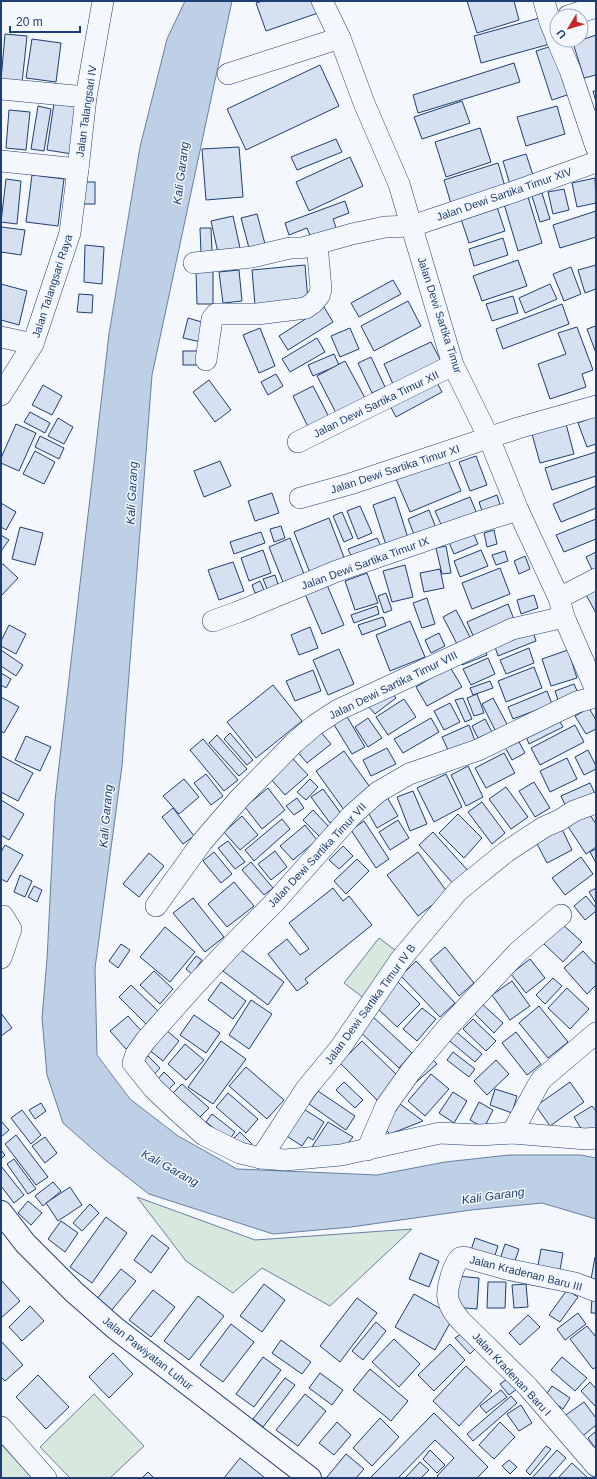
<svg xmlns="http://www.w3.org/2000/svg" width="597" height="1479" viewBox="0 0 597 1479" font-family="Arial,sans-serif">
<rect width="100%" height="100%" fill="#f4f7fb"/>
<g fill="#d7e8df" stroke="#687fa3">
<polygon points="379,938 399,953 365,999 344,983"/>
<polygon points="137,1197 255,1240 412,1229 330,1306 262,1268 233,1293 186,1261"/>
<polygon points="94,1394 144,1446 110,1478 70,1478 40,1447"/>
<polygon points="1,1444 32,1478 1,1478"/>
</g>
<polygon fill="#bed0e5" stroke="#687fa3" points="185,1 232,1 152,375 122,766 95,968 97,1055 130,1099 178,1136 237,1169 377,1175 445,1162 509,1155 581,1155 596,1158 596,1219 542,1203 471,1210 351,1227 273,1234 149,1194 104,1159 63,1123 47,1075 42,1018 47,959 55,800 109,334 140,147 167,39"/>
<g fill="#d5e0f0" stroke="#1d3f73">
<polygon points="263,1 314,1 318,13 266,31 256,3"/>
<polygon points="467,1 514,1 519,20 477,33"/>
<polygon points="543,17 550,44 481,63 474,36"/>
<polygon points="5,34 27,36 22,83 1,80"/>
<polygon points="596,35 596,75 584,78 573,43"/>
<polygon points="32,39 61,43 56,82 26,78"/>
<polygon points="558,44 573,93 552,100 536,51"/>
<polygon points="514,63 520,82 418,113 413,95"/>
<polygon points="320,65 339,106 246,150 227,109"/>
<polygon points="593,91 596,91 596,102"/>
<polygon points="462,101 470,123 422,139 414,117"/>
<polygon points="54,103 79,107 72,154 47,150"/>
<polygon points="38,106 51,109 44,151 31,149"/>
<polygon points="557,106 565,134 526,146 517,117"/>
<polygon points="9,110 30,112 26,150 6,148"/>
<polygon points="480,128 491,162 446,177 435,142"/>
<polygon points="336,139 342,152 297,170 291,157"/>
<polygon points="239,147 243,197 206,200 202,149"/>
<polygon points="526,154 535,181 511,188 503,161"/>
<polygon points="350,157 363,186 309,211 296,182"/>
<polygon points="498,163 506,190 452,207 444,180"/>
<polygon points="32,175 64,179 58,226 26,222"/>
<polygon points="595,178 596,203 577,207 572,183"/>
<polygon points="6,179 21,181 17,224 1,222"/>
<rect x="84" y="182" width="11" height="22"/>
<polygon points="564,189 569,210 553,214 548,192"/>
<polygon points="542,193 550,219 540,222 532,196"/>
<polygon points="528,197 542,243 518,251 504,204"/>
<polygon points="345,201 349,213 333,219 339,236 314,245 307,228 289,235 285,223"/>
<polygon points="497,207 505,231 469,243 461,219"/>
<polygon points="596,211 596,237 560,248 553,225"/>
<polygon points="257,214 265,244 249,248 241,218"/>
<polygon points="233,216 240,248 218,253 211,221"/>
<polygon points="1,227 25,230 21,255 1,252"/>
<polygon points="200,228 211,228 212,252 201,253"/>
<polygon points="503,238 508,255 474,266 469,249"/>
<polygon points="85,245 104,247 102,284 84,282"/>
<polygon points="518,260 527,286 482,301 473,276"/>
<polygon points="305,265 308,301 255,305 252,270"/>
<polygon points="596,265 596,289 585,293 578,270"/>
<polygon points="571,267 581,294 564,301 553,274"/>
<polygon points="239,270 242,301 223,303 219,272"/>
<polygon points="196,271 213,271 213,304 197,304"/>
<polygon points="393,280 401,294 359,317 351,303"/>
<polygon points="1,284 27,291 19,325 1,320"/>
<polygon points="550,284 557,299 525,313 519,298"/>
<polygon points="79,294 93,295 92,313 77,312"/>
<polygon points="513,296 518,313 492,321 486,304"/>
<polygon points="408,301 421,326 374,351 361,326"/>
<polygon points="562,304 569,324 503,349 496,329"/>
<polygon points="324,307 333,322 288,350 279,336"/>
<polygon points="188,318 205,323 201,342 183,338"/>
<polygon points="596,326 596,353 587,329"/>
<polygon points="577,327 593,370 582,374 586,387 550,399 538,364 566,354 558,333"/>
<polygon points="260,328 275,366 259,373 243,335"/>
<polygon points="350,328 359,349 340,357 331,336"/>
<polygon points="317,338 325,352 290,372 282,359"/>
<polygon points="431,342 441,361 393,384 384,364"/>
<rect x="183" y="351" width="18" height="14"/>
<polygon points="334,354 339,365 313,376 308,365"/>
<polygon points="371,357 385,387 372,393 358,363"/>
<polygon points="345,361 365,398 336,413 317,376"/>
<polygon points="276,374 283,386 268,395 261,382"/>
<polygon points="434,377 442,392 396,417 388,402"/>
<polygon points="209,380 231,410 215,422 193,392"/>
<polygon points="43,385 62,396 52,415 32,405"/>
<polygon points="313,386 331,421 310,431 293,396"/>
<polygon points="30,412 50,423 45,433 24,422"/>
<polygon points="596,416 596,444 587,447 578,423"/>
<polygon points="58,418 73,427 64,444 48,436"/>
<polygon points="16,424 36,433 19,471 1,463 1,458"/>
<polygon points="566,424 574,454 540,463 532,434"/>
<polygon points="40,436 64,448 59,459 35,447"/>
<polygon points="35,451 55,462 44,484 23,474"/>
<polygon points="596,452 596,476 552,490 545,468"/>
<polygon points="476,456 487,485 470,491 459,462"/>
<polygon points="447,458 461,491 410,512 396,479"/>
<polygon points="220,461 231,486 204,497 194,471"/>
<polygon points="596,486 596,508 561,522 553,504"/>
<polygon points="272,493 279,513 255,521 248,501"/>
<polygon points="497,495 502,511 484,517 479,502"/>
<polygon points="395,497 408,538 386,545 373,505"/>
<polygon points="470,497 477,514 443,529 435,511"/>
<polygon points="1,503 16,512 6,530 1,527"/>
<polygon points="360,506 372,533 358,539 347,511"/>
<polygon points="429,510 436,528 415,537 408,519"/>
<polygon points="342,512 353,538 344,542 333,516"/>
<polygon points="329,518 345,560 310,573 294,532"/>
<polygon points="596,519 596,539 564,552 556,535"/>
<polygon points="281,526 285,538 274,542 270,529"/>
<polygon points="20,527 43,533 35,565 12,559"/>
<polygon points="472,530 478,544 454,554 448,540"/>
<polygon points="494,530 497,544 487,547 484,533"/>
<polygon points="261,532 265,543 234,554 230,542"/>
<polygon points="1,535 9,540 1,551"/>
<polygon points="290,538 304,574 283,582 269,547"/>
<polygon points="377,538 382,548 353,560 348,549"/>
<polygon points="446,546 451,573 442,574 436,548"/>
<polygon points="263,550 271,573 249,581 241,558"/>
<polygon points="481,550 488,566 460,577 454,561"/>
<polygon points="505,551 508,561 496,565 492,555"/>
<polygon points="596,552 596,576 595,576 586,557"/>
<polygon points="525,556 530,569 519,574 514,561"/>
<polygon points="233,562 244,591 219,600 208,570"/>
<polygon points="3,564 18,578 1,596 1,565"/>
<polygon points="405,565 413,597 392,602 383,571"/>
<polygon points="500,568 510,594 472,609 462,583"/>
<polygon points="440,569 444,588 424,592 420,573"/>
<polygon points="367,573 378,603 355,610 345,581"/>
<polygon points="275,575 279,587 268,591 263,579"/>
<polygon points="260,581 264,590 255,593 252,585"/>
<polygon points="327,585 344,625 322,634 305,594"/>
<polygon points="596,587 596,613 585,593"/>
<polygon points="386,593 392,610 384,613 378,596"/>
<polygon points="534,595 538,608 521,614 517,600"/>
<polygon points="427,598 435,624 422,628 413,603"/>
<polygon points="508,604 515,622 475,640 467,622"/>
<polygon points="377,606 379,614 354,623 351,615"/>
<polygon points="456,610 470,637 457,644 443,617"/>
<polygon points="383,617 386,626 362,635 358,625"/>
<polygon points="410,621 425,657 390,671 376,635"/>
<polygon points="9,625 26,634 16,654 1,646 1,641"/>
<polygon points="310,627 318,648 299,655 291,635"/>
<polygon points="533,632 536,641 498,656 495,647"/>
<polygon points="439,633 445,646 431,653 425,640"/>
<polygon points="484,648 487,655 462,665 459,658"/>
<polygon points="529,648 534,663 506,674 500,660"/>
<polygon points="339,649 354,684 328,695 313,660"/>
<polygon points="1,650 23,665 16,676 1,666"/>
<polygon points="568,650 577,678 551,686 542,659"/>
<polygon points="488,658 495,674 471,685 463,669"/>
<polygon points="450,667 462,687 427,706 416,687"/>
<polygon points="534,667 542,688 506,702 498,681"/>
<polygon points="313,670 321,691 295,701 286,681"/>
<polygon points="1,673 11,679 6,688 1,685"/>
<polygon points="490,681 493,688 473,695 470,688"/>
<polygon points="574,684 578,693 558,700 555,691"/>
<polygon points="273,685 302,721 256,758 227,722"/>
<polygon points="390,690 396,698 375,714 368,706"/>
<polygon points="547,691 552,704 513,719 508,707"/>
<polygon points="477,694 484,713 474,716 467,698"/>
<polygon points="1,697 19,707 4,733 1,731"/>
<polygon points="463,698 472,719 465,722 455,700"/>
<polygon points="493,698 508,726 496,732 482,704"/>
<polygon points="404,699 416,717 388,735 376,717"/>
<polygon points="450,703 460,722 444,730 434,711"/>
<polygon points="589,708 596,720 596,729 586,734 575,716"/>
<polygon points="346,715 365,747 352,754 333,723"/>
<polygon points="368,718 382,738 368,747 355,727"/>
<polygon points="431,718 439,732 403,753 394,739"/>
<polygon points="558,718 563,727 529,744 525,734"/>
<polygon points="485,719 492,732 478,738 472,726"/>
<polygon points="469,725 475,741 449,752 442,737"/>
<polygon points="575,725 584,742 540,765 531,748"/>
<polygon points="319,730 331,744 307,763 295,749"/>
<polygon points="230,733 253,760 247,765 224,739"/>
<polygon points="217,735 247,769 239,776 209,743"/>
<polygon points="26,736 51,747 40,771 15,760"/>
<polygon points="203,739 238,780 224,791 190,750"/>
<polygon points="518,740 525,753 512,760 505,747"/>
<polygon points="387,748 396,764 371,776 363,760"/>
<polygon points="588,750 596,766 596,769 584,775 575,757"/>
<polygon points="344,751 372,790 344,810 316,771"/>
<polygon points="504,753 515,773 486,788 475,768"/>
<polygon points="1,756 33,773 18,801 1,792"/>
<polygon points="292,758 308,775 285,795 270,778"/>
<polygon points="567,758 577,779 550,792 540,771"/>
<polygon points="468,766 483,797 466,806 451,775"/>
<polygon points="206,774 223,796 211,805 194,783"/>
<polygon points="446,774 462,807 434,822 417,788"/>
<polygon points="184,779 199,797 179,814 163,796"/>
<polygon points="310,779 318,787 306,800 297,792"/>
<polygon points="534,782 550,808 535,817 519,791"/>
<polygon points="590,783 596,796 567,809 561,796"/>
<polygon points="506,787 528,817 511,829 489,799"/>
<polygon points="268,788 285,810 262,829 245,807"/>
<polygon points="323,789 342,815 330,823 311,797"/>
<polygon points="413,791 427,824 410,831 397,797"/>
<polygon points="387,797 398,816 377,828 366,809"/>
<polygon points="297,798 304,808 294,815 286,806"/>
<polygon points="1,800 24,814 9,840 1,835"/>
<polygon points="482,802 505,833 492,844 468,812"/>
<polygon points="173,808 194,836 183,844 162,817"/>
<polygon points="586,809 596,824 596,847 586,854 565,822"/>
<polygon points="313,810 331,829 321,838 303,820"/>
<polygon points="458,814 482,838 464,858 439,833"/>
<polygon points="242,816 258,835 240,850 224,832"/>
<polygon points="282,819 290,829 254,861 245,850"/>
<polygon points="398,820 409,838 390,850 379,832"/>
<polygon points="364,821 389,859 376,868 351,830"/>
<polygon points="305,825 317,840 293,860 280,846"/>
<polygon points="560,825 572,850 547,863 534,838"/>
<polygon points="433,832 471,874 456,887 419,845"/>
<polygon points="228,841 245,862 235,869 218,848"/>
<polygon points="5,845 23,855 7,882 1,879 1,852"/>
<polygon points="343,846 353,856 339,869 329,860"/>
<polygon points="596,849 596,863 590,852"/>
<polygon points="275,851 287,867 271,880 258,864"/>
<polygon points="214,852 232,874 221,883 203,861"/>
<polygon points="418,852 448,893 418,916 387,875"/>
<polygon points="149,853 164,866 139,897 123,884"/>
<polygon points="581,857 593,874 565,895 552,878"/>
<polygon points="357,859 369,871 346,894 334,881"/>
<polygon points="251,862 273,888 264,895 242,870"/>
<polygon points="20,875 32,881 25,897 14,892"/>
<polygon points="234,882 254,906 227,927 208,904"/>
<polygon points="34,886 42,890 37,902 28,897"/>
<polygon points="333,888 343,901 349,896 372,925 305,979 308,983 297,991 268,954 287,939 300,955 309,949 289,923"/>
<polygon points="596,888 596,903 589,892"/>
<polygon points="586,896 596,908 596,911 585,920 574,906"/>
<polygon points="193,898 224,937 205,952 173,913"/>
<polygon points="562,924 582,942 563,962 543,943"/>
<polygon points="165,927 195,952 170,982 140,957"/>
<polygon points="121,944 130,950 118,968 109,961"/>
<polygon points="445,947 474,983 459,996 430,960"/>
<polygon points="240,949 284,982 268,1005 223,971"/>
<polygon points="583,951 596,965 596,985 587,994 564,968"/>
<polygon points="196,956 202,960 192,974 186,969"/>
<polygon points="530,959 545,978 526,993 511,974"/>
<polygon points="416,961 455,1003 440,1017 401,976"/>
<polygon points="154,971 173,989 160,1004 140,985"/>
<polygon points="553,978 562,986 545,1004 536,995"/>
<polygon points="512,981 530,1006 510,1020 492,995"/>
<polygon points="221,982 246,1001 233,1019 208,1000"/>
<polygon points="398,982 420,1004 397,1027 375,1006"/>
<polygon points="131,985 158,1011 146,1024 119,997"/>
<polygon points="567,988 589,1009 570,1029 548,1008"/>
<polygon points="251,1000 272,1014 249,1049 229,1035"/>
<polygon points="481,1003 503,1023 494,1033 473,1012"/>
<polygon points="539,1006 568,1042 548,1058 519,1023"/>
<polygon points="422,1008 436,1019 417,1041 403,1029"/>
<polygon points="1,1013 12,1028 1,1036"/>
<polygon points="194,1015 220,1033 206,1053 180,1035"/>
<polygon points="371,1015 412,1053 399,1068 358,1030"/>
<polygon points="128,1016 144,1034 126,1049 110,1031"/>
<polygon points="473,1019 496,1041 486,1051 463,1029"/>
<polygon points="165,1029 179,1041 163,1061 148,1049"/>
<polygon points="453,1029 482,1054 475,1062 445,1037"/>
<polygon points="516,1032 541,1064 527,1075 502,1043"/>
<polygon points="221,1041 246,1059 213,1104 188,1087"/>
<polygon points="362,1041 401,1079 379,1102 340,1063"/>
<polygon points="185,1044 204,1060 186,1080 168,1064"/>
<polygon points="453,1052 475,1069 469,1077 447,1060"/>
<polygon points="148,1056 160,1068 151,1078 138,1066"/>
<polygon points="431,1058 437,1064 414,1084"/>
<polygon points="496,1060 509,1074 487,1095 474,1081"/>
<polygon points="246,1067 284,1100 267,1119 229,1086"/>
<polygon points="164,1072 175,1083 168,1090 157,1080"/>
<polygon points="431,1074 449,1089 425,1116 408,1101"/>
<polygon points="344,1082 363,1100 355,1108 336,1090"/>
<polygon points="570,1082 584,1102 550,1126 536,1106"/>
<polygon points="182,1084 209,1108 200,1117 173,1093"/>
<polygon points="495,1089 517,1096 512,1113 490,1105"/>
<polygon points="318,1091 355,1116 346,1130 309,1104"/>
<polygon points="453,1092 467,1101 454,1123 439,1113"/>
<polygon points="228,1093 258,1119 246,1133 216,1107"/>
<polygon points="479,1102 493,1110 484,1128 470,1120"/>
<polygon points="41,1103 46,1111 35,1119 29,1110"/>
<polygon points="400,1104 423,1121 390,1134 384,1128"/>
<polygon points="299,1106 324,1122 313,1140 308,1137 302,1146 282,1133"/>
<polygon points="592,1106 596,1111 596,1128 585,1135 574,1117"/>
<polygon points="22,1110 41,1135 31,1144 11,1118"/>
<polygon points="212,1114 235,1132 229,1140 206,1122"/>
<polygon points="1,1121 9,1130 1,1137"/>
<polygon points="328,1122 353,1137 345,1147 308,1153"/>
<polygon points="240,1132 252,1144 243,1153 231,1141"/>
<polygon points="16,1135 48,1177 36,1185 5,1144"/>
<polygon points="45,1137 57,1153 45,1163 32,1146"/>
<polygon points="1,1150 5,1155 1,1159"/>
<polygon points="14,1159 36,1189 28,1194 7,1164"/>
<polygon points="1,1166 24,1195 14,1203 1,1186"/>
<polygon points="53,1182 61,1191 43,1206 35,1196"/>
<polygon points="70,1187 82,1205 58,1221 46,1203"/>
<polygon points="28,1201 42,1213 31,1225 18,1213"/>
<polygon points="90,1204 99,1213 82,1231 73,1223"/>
<polygon points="106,1217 127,1233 92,1283 70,1267"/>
<polygon points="61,1221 78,1233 65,1252 48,1239"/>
<polygon points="152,1235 169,1248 151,1273 134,1260"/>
<polygon points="475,1238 498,1246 493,1261 470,1253"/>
<polygon points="505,1244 519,1249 513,1267 499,1262"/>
<polygon points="541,1249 563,1253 559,1275 537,1271"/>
<polygon points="420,1253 439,1261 429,1287 409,1279"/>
<polygon points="595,1257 596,1258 596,1286 590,1285"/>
<polygon points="121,1269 136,1281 110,1312 96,1300"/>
<polygon points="456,1276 479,1278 477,1309 454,1307"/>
<polygon points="1,1280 20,1301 1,1318"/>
<polygon points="488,1282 506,1282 505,1308 487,1308"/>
<polygon points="264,1284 285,1300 262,1332 240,1316"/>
<polygon points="526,1284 528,1307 514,1308 512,1285"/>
<polygon points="153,1290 175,1307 151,1337 129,1320"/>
<polygon points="567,1290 578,1297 560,1322 549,1315"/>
<polygon points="414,1294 454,1316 435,1350 395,1327"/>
<polygon points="198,1296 224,1316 189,1360 164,1341"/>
<polygon points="357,1298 377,1313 340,1362 320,1346"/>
<polygon points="592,1298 596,1299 596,1313 591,1313"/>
<polygon points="30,1306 44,1321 22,1341 9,1327"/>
<polygon points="578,1313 586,1324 565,1340 557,1329"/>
<polygon points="528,1315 540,1327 520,1345 509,1333"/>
<polygon points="376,1322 386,1331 363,1360 352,1351"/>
<polygon points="231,1324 254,1342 223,1382 200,1365"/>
<polygon points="587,1326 596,1337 596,1367 593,1369 570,1339"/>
<polygon points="462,1333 475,1349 470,1354 455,1338"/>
<polygon points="394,1339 420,1364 399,1387 372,1362"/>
<polygon points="281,1340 311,1362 302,1374 272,1353"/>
<polygon points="1,1341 23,1365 5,1381 1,1377"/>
<polygon points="450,1344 465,1360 434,1391 418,1375"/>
<polygon points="113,1353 133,1374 109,1398 89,1377"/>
<polygon points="263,1357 281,1370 254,1407 236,1394"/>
<polygon points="562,1357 587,1378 575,1391 551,1370"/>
<polygon points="466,1366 492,1391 459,1426 433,1401"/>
<polygon points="370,1369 408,1401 391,1421 353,1390"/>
<polygon points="320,1373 343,1390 332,1405 309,1388"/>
<polygon points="38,1375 69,1407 46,1429 16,1397"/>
<polygon points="510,1377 518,1388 509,1395 500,1384"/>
<polygon points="285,1378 295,1385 263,1427 253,1419"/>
<polygon points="590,1382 596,1389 596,1407 581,1391"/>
<polygon points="552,1386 570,1398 563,1409 545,1396"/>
<polygon points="501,1390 507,1397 486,1413 480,1406"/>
<polygon points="305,1394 326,1411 298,1446 276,1430"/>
<polygon points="511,1396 517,1403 473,1441 467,1434"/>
<polygon points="584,1402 596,1418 596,1425 579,1439 563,1417"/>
<polygon points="521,1405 532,1423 519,1431 507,1414"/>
<polygon points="434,1413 488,1467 477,1478 439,1478 437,1476 454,1458 435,1440 398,1478 370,1478"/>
<polygon points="380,1418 399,1437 372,1466 353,1448"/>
<polygon points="337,1422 351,1435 334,1455 319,1443"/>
<polygon points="500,1422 515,1437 494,1459 479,1445"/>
<polygon points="596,1431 596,1449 588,1438"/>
<polygon points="546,1446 551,1449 530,1475 526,1471"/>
<polygon points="430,1450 445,1465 437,1473 423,1459"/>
<polygon points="557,1450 566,1458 548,1478 532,1478"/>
<polygon points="346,1454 364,1469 356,1478 328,1478 327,1477"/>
<polygon points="240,1458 265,1478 224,1478"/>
<polygon points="509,1460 517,1467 510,1474 502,1466"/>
<polygon points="420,1462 429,1470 421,1478 405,1478"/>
<polygon points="572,1463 588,1478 558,1478"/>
<polygon points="148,1472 154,1478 142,1478"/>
</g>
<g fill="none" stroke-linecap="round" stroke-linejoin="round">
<defs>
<g id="street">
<polyline points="322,1 340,38 364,103 399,184 453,365 489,438 518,510 559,598 564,617 596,690"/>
<polyline points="544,1 550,22 557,39"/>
<polyline points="568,16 596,7"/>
<polyline points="557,40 570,70 596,147"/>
<polyline points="228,74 340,38"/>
<polyline points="1,89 86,97"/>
<polyline points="1,161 78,169 86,97 103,1"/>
<polyline points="194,263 252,257 290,248 302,248 352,234 385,227 412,226 516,191 596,162"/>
<polyline points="1,337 33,344"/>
<polyline points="206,360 212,319 216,314 257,314 306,308 313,303 319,296 321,289 317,244"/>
<polyline points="1,395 33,344 70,233 78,169"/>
<polyline points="298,442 453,365"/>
<polyline points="300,498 350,484 518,428 596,406"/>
<polyline points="559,598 596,579"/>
<polyline points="213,621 238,612 337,571 482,521 518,510"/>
<polyline points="596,697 577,702 478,750 409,774 378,792 352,815 274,903 239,938 195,985 146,1040 136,1054 133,1063 153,1088 174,1108 204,1135 240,1153 261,1158 285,1160 341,1155 440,1133 479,1135 512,1133 586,1139 596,1138"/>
<polyline points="156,906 202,842 239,799 294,743 315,725 338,710 512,629 564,617"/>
<polyline points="1,916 3,916 11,929 1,958"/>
<polyline points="512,1133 538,1085 542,1079 596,1033"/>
<polyline points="367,1150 386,1106 411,1071 447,1028 518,952 561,915"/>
<polyline points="261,1158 306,1089 340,1048 401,959 458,891 506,852 544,827 560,820 574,811 596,803"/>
<path d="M596 1291 575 1283 506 1269 464 1257 460 1258C453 1264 446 1291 448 1299 450 1308 455 1314 461 1321L528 1387 596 1466"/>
<polyline points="1,1427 46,1478"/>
</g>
<polyline id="secondary" points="1,1212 25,1243 74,1292 115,1328 310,1478"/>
</defs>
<use href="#street" stroke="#1d3f73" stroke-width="22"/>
<use href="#secondary" stroke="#1d3f73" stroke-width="24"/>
<use href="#street" stroke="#f4f7fb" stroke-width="21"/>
<use href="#secondary" stroke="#f4f7fb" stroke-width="22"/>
</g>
<g text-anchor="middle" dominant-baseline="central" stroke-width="3" stroke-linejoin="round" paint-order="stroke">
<g font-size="11" fill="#1d3f73" stroke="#f4f7fb">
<text transform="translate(86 111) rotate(-82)">Jalan Talangsari IV</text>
<text transform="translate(504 194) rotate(-19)">Jalan Dewi Sartika Timur XIV</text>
<text transform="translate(52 286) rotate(-72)">Jalan Talangsari Raya</text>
<text transform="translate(440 315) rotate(72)">Jalan Dewi Sartika Timur</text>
<text transform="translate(376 404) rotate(-26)">Jalan Dewi Sartika Timur XII</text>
<text transform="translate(395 469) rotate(-18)">Jalan Dewi Sartika Timur XI</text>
<text transform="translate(365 563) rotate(-20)">Jalan Dewi Sartika Timur IX</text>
<text transform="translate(393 685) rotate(-26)">Jalan Dewi Sartika Timur VIII</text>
<text transform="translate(317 855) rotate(-47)">Jalan Dewi Sartika Timur VII</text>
<text transform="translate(370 1004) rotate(-54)">Jalan Dewi Sartika Timur IV B</text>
<text transform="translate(526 1273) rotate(14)">Jalan Kradenan Baru III</text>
<text transform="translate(148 1353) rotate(38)">Jalan Pawiyatan Luhur</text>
<text transform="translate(512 1374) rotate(47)">Jalan Kradenan Baru I</text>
</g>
<g font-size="12" font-style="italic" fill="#1d3f73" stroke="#f4f7fb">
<text transform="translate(181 173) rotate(-83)">Kali Garang</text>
<text transform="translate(132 493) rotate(-87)">Kali Garang</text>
<text transform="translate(106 816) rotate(-85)">Kali Garang</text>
<text transform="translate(170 1168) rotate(29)">Kali Garang</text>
<text transform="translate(493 1196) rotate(-8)">Kali Garang</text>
</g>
</g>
<rect width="597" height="1479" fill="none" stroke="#1d3f73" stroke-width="4"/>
<g transform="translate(569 28) rotate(232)"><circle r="19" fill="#f4f7fb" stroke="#9eadc5"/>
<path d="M0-3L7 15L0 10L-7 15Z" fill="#c62828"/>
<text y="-6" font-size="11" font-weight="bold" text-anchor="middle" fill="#1d3f73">U</text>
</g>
<path d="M10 26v6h70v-6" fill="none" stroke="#1d3f73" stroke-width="2"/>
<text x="16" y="26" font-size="12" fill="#1d3f73" stroke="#f4f7fb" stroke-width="3" paint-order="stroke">20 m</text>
</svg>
